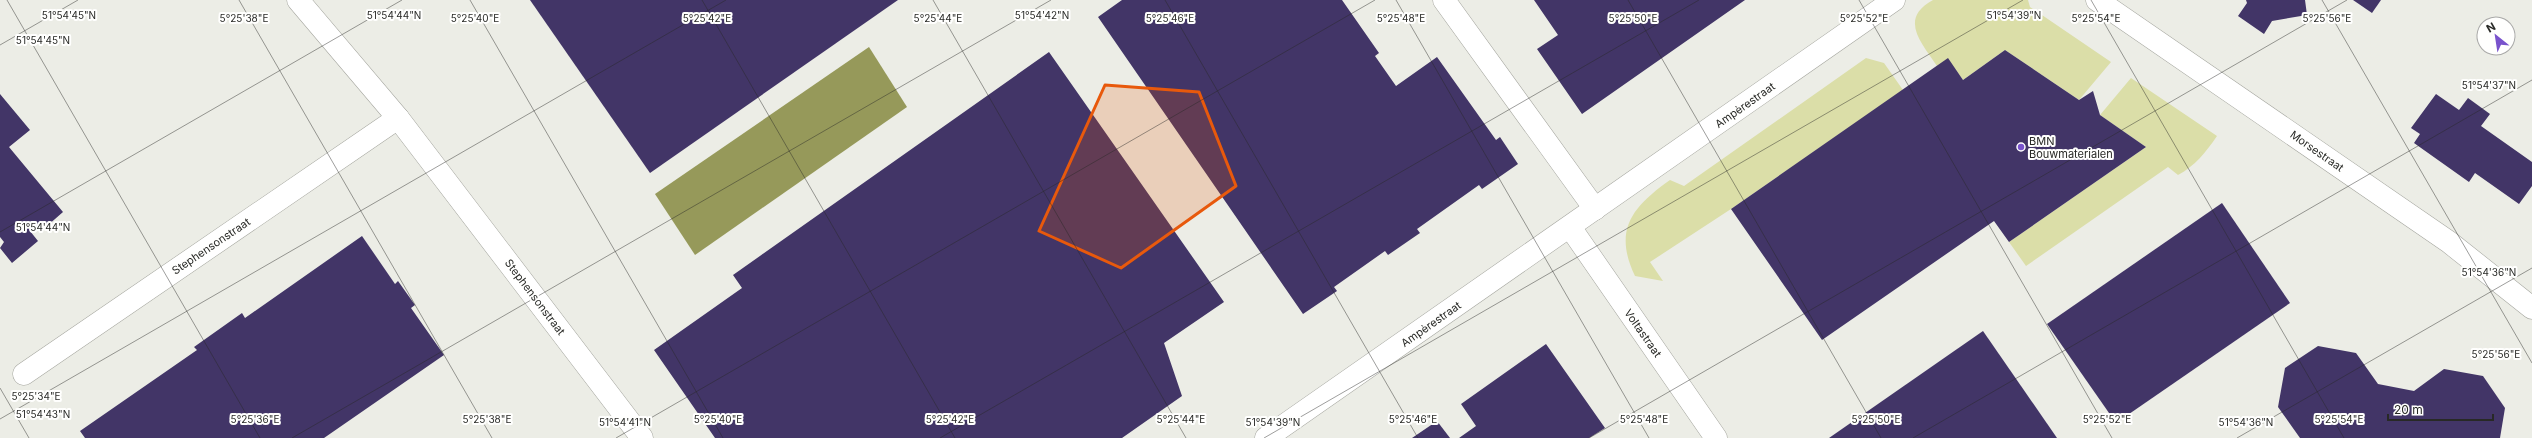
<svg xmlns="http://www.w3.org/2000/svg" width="2532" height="438" viewBox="0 0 2532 438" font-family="Inter,sans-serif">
<rect width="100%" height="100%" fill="#ecede6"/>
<g fill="#dbdea8">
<path d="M1933 0H2028L2030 7 2111 62 2079 100 2005 50 1963 80 1948 59 1937 66C1922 43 1898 19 1933 0Z"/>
<path d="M1866 58 1884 63 1903 90 1731 209 1650 262 1663 281 1635 276C1613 230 1632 207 1670 180L1684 186Z"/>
<path d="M2131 78 2217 136C2206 152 2195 166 2178 175L2168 167 2026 266 2009 242 2146 147 2100 115Z"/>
</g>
<polygon fill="#96995a" points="869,47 907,107 695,255 655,194"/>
<g fill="#423567">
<polygon points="530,0 898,0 650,173"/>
<polygon points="1122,0 1342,0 1379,53 1375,56 1396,86 1437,57 1496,140 1500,137 1518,164 1482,189 1479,185 1417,229 1420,233 1388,255 1385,251 1334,287 1337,291 1303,314 1098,17"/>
<polygon points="1534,0 1745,0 1582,114 1537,49 1558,35"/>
<polygon points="2246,0 2305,0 2307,15 2272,21 2264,34 2238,16 2247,3"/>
<polygon points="2353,0 2381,0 2372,13"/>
<polygon points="2005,50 2079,100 2093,91 2100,115 2146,147 2009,242 1994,221 1822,340 1731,209 1948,58 1963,80"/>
<polygon points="1049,52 1224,302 1164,343 1182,396 1122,438 715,438 654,350 742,288 733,275"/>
<polygon points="0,94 30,130 9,147 63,212 47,226 43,221 30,231 38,241 12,263 0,248 4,242 0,237"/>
<polygon points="2436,94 2459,110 2468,98 2490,114 2481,126 2532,162 2532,186 2519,204 2475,173 2469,182 2414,143 2420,134 2411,128"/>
<polygon points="2222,203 2290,303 2116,423 2047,324"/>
<polygon points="362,236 395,284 398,281 415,305 411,308 444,355 324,438 85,438 80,431 197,350 194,347 242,313 245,318"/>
<polygon points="1983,331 2057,438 1829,438"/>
<polygon points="1546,344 1605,428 1589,438 1459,438 1476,426 1461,404"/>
<polygon points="2318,346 2356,353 2378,384 2414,391 2444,369 2483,376 2505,408 2500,438 2300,438 2278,407 2285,368"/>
<polygon points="1437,421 1450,438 1412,438"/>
</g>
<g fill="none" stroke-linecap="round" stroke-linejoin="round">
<defs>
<g id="minor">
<polyline points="298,0 398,118 642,438"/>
<polyline points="1444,0 1595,209"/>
<polyline points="2097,0 2449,242 2532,308"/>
<polyline points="1570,227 1716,438"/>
<polyline points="24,374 398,118"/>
<polyline points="1266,438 1894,0"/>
</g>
</defs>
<use href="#minor" stroke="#a5a69f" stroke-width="23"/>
<use href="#minor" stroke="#fff" stroke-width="22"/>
</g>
<path fill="#e8590c" fill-opacity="0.2" stroke="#e8590c" stroke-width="3" stroke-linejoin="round" d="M1105 85 1199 92 1236 186 1121 268 1039 231Z"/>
<path fill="none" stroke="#282926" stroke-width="1" stroke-opacity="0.45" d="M7 0 260 438M239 0 492 438M470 0 723 438M702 0 955 438M933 0 1186 438M1165 0 1418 438M1396 0 1649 438M1628 0 1881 438M1859 0 2112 438M2091 0 2344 438M2322 0 2532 363M0 45 78 0M0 232 402 0M0 388 29 438M0 419 726 0M292 438 1051 0M616 438 1375 0M940 438 1699 0M1264 438 2023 0M1589 438 2347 0M1913 438 2532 80M2237 438 2532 268"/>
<circle fill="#7953cc" stroke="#fffffe" stroke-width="1.5" cx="2021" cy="147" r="4"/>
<g text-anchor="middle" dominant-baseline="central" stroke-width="4" stroke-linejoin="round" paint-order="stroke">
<g font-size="11" fill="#282926" stroke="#fffffe">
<text transform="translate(1745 105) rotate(-35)">Ampèrestraat</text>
<text transform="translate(2317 151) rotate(35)">Morsestraat</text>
<text transform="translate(211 246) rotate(-34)">Stephensonstraat</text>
<text transform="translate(535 297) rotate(53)">Stephensonstraat</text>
<text transform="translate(1431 324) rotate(-35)">Ampèrestraat</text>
<text transform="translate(1643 333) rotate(55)">Voltastraat</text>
</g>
<g font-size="11" fill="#282926" stroke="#fffffe" text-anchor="start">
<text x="2029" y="141">BMN<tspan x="2029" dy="13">Bouwmaterialen</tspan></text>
</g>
</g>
<g font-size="10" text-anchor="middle" fill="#282926" stroke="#fffffe" stroke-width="4" stroke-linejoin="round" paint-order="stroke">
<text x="69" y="19">51°54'45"N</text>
<text x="394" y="19">51°54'44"N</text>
<text x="1042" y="19">51°54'42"N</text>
<text x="2014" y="19">51°54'39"N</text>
<text x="244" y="22">5°25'38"E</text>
<text x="475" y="22">5°25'40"E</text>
<text x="707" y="22">5°25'42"E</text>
<text x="938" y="22">5°25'44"E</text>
<text x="1633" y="22">5°25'50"E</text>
<text x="2096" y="22">5°25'54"E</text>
<text x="1170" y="22">5°25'46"E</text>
<text x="1401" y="22">5°25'48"E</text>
<text x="1864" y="22">5°25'52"E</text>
<text x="2327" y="22">5°25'56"E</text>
<text x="43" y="44">51°54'45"N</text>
<text x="2489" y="89">51°54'37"N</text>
<text x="43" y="231">51°54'44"N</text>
<text x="2489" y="276">51°54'36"N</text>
<text x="2496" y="358">5°25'56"E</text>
<text x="36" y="400">5°25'34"E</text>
<text x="43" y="418">51°54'43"N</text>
<text x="255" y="423">5°25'36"E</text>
<text x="487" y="423">5°25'38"E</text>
<text x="718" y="423">5°25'40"E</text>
<text x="950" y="423">5°25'42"E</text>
<text x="1181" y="423">5°25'44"E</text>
<text x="1413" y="423">5°25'46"E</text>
<text x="1644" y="423">5°25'48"E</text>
<text x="1876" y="423">5°25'50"E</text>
<text x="2107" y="423">5°25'52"E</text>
<text x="2339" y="423">5°25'54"E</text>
<text x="625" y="426">51°54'41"N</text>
<text x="1273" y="426">51°54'39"N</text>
<text x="2246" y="426">51°54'36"N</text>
</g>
<g transform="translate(2496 36) rotate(330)"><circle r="19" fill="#fffffe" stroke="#a9a9a8"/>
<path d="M0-3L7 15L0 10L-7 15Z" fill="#7953cc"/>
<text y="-6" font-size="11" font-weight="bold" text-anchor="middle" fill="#282926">N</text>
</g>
<path d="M2388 414v6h105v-6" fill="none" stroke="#282926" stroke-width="2"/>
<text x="2394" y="414" font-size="12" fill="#282926" stroke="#fffffe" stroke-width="3" paint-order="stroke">20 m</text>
</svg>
